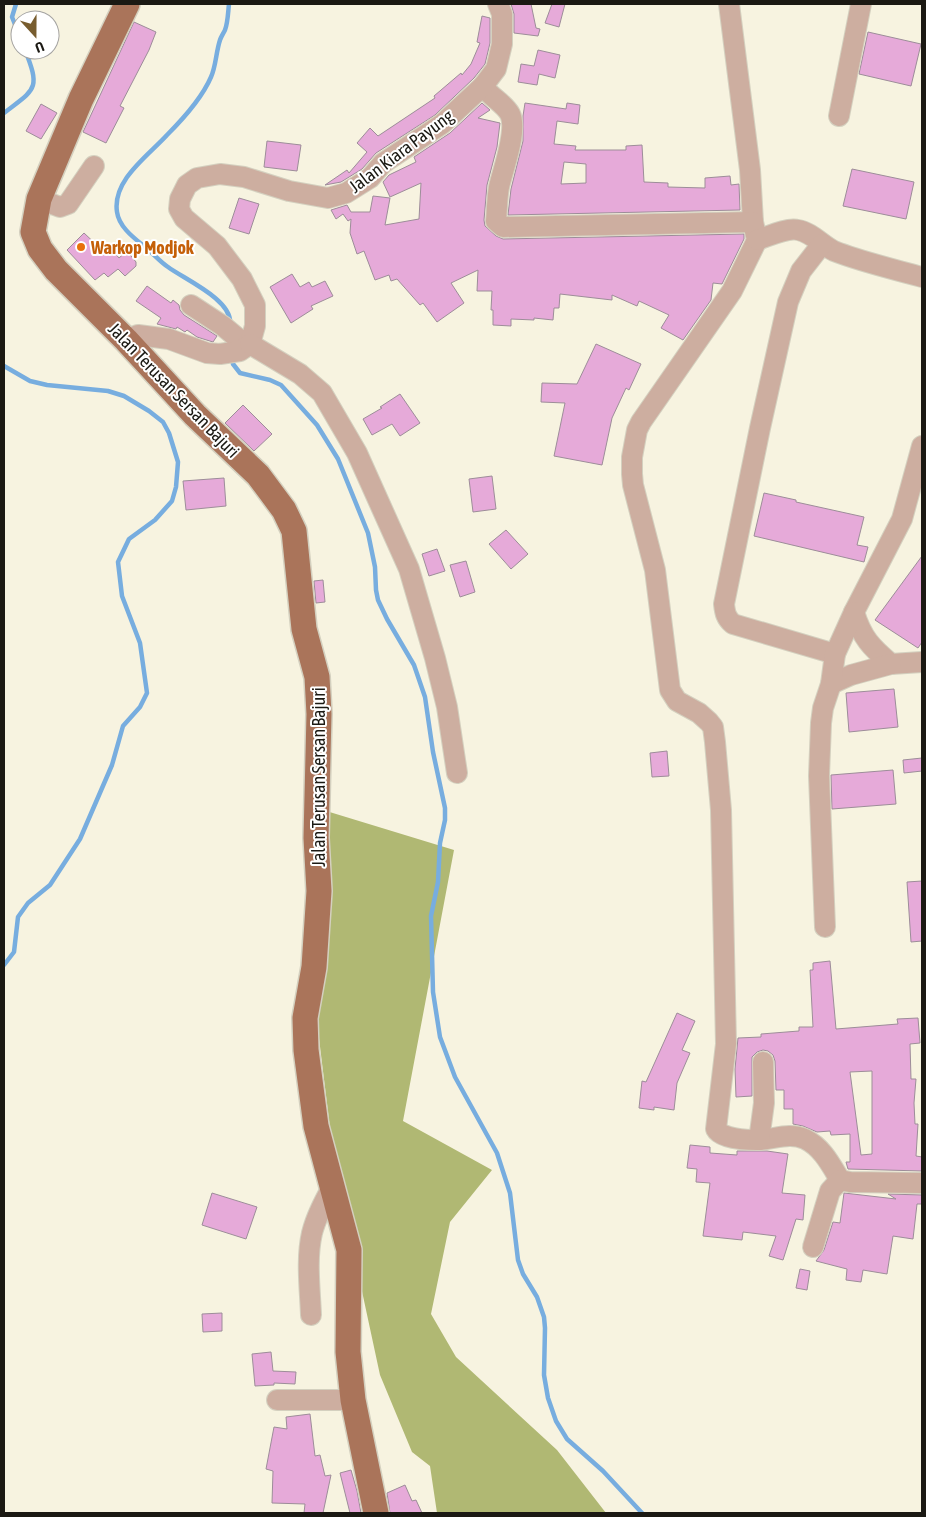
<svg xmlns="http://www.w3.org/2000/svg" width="926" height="1517" viewBox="0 0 926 1517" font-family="'Asap Condensed',sans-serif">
<rect width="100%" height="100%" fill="#f7f3e0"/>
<polygon fill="#b0b873" points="323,810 454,850 403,1121 492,1170 450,1222 431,1314 456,1357 557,1450 606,1513 437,1513 430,1466 412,1452 380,1375 334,1161 317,1022"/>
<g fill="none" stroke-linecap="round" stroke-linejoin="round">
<g stroke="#77addf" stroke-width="4.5">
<polyline points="16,4 12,17 20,37"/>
<path d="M229 4C228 12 228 22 225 30 223 34 221 37 220 40 216 52 216 66 211 77 202 98 183 119 167 135 149 155 112 180 117 212 119 227 134 238 145 247 153 253 159 261 168 267 184 279 233 300 230 324"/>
<path d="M4 113C35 89 41 90 25 50"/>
<polyline points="232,359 233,364 240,373 270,380 281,385 317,425 338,459 368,533 375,567 376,590 378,600 387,619 414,665 425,697 433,752 445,808 445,820 440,843 438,882 431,916 433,992 440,1037 455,1077 497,1153 510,1193 518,1260 523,1274 537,1297 544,1317 545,1328 544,1375 548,1398 556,1421 567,1439 603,1471 642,1513"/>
<polyline points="4,366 30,381 47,385 108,391 124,396 149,411 163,422 169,433 178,462 176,487 172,501 155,520 129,539 118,562 122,596 140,643 147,693 140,707 123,726 112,765 80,839 50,885 28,903 18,917 14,952 4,965"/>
</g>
</g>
<g fill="#e6aad9" stroke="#9d8d99" fill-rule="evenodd">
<polygon points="511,4 531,4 536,28 540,29 538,36 514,33 514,14"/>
<polygon points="552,4 565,4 559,27 545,23"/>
<polygon points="482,16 490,18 490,43 485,64 474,78 435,115 376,153 362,169 341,182 325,185 347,170 349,173 367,152 357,143 370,128 378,136 435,98 434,96 461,73 462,75 471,64 480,43 477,42"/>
<polygon points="134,22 156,32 149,50 120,106 124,108 106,143 83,132"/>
<polygon points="868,32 921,44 911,86 859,74"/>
<polygon points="538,50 560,55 555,78 539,74 537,85 518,82 521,64 534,66"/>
<polygon points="482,103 490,110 478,118 500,123 497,147 487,185 484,220 485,226 496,236 503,239 744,234 744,239 722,284 713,283 711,300 683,340 661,328 669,315 639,301 637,306 612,295 612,300 560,294 559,308 554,308 553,320 534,318 534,320 511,319 511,326 493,325 493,310 491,310 492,291 477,291 478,270 451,283 464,303 437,322 423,303 420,305 397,279 391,281 389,275 375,280 364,251 357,254 350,233 351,219 348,221 343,214 336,219 331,210 347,205 351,212 370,212 373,196 390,198 385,225 419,219 421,183 390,197 383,182 389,175 416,162 414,157 450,133"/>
<path d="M525 103 566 109 567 103 580 105 578 124 557 121 554 144 576 146 575 150H626V146L642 145 644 182 668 183V187L705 188V178L730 176 731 185 739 184 740 210 508 215 511 189 523 141V116ZM564 162 586 164V183L561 184Z"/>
<polygon points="41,104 57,113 41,139 26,131"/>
<polygon points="267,141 301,145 297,171 264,167"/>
<polygon points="852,169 914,182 906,219 843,206"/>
<polygon points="239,198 259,204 249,234 229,228"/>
<polygon points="84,233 101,249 107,244 119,258 127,251 136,262 136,266 125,276 118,269 108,277 104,273 95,280 67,250"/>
<polygon points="292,274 300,287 309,282 312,287 325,281 333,296 311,306 313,309 291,323 270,287"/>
<polygon points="147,286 171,303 173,300 179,305 180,310 184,315 217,336 213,342 197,337 187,330 185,332 177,327 176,329 157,324 161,318 136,301"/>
<polygon points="596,344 641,364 629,390 626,388 612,418 602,465 554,456 565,403 541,402 542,383 577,384"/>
<polygon points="400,394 420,423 400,436 392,424 372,435 363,419 382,408 380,407"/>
<polygon points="243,405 272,434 254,451 225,423"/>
<polygon points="492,476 496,509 473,512 469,479"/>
<polygon points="224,478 226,506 186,510 183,481"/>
<polygon points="764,493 796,500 796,502 864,517 857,545 868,547 864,562 754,536"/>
<polygon points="506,530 528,554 511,569 489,544"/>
<polygon points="437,549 445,571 429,576 422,554"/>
<polygon points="922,556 922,642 918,648 875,620"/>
<polygon points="466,561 475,592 460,597 450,565"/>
<polygon points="323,580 325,602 316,603 314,581"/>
<polygon points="894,689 898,727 849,732 846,693"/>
<polygon points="667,751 669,776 652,777 650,753"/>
<polygon points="922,758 922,771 904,773 903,760"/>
<polygon points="893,770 896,804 832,809 831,775"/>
<polygon points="922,881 922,941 911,942 907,882"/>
<path d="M830 961 836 1029 898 1024 897 1019 918 1018 920 1043 910 1044 911 1079H916L914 1103 915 1124H918L916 1156 922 1157V1171L848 1169 846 1162H850V1134L831 1135 830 1131 817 1132 803 1126 793 1124V1109H784V1090H776L775 1061 773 1055 768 1051 763 1050 757 1052 752 1057V1096L736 1097 735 1069 738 1038 761 1037V1034L799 1031V1027H813L810 970H813V963ZM872 1071V1154L861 1155 850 1072Z"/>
<polygon points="677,1013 695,1021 682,1050 690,1053 677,1083 674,1110 654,1107 654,1110 639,1108 642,1081 646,1082"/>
<polygon points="690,1145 710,1147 710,1153 737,1155 737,1151 767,1151 788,1154 782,1193 805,1195 803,1220 796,1219 783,1260 769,1256 776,1236 743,1232 742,1240 703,1236 710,1183 696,1182 697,1169 687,1168"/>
<polygon points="212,1193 257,1207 246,1239 202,1225"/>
<polygon points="844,1193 896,1199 888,1194 922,1195 922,1204 917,1204 913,1239 893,1236 887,1274 863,1270 861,1282 846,1280 847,1269 816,1261 824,1250 833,1222 840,1223"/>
<polygon points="800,1269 810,1271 807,1290 796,1288"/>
<polygon points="222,1313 222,1331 203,1332 202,1314"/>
<polygon points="271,1352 273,1371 296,1372 295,1384 274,1383 274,1385 255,1386 252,1354"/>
<polygon points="310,1414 315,1456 320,1455 325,1476 331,1475 323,1513 304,1513 305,1504 272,1503 273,1471 266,1469 274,1427 287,1429 286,1417"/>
<polygon points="351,1470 357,1491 361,1513 350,1513 340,1473"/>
<polygon points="405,1485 412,1501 416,1500 422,1513 390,1513 387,1493"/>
</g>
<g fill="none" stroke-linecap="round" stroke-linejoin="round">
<defs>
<g id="minor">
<path d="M729 4 750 170 753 222 757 240 732 291 641 422 637 430 632 457V474L633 485 655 570 670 690 677 701 699 713 709 722 713 727 715 742 721 810 726 1044 716 1129C721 1139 748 1140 759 1140 775 1139 790 1132 805 1139 822 1147 831 1165 840 1180L850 1182 922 1183"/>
<path d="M483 86C490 97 504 103 510 114 518 130 503 169 499 187 497 198 497 210 496 221L503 227 753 222"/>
<polyline points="839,116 861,4"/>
<polyline points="39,199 60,207 68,204 94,166"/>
<path d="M757 240C767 237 787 227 798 230 811 232 822 245 834 251 862 262 893 269 922 277"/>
<path d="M822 244 801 271 788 302 760 428 724 604C725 613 726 618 733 624L835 654"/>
<polyline points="191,305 223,326 247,346"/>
<polyline points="126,340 138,335 169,339 207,353 220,354 240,351 250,344 255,326 255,305 242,279 217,246 184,218 179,209 180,199 187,185 197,178 220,174 244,177 289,191 328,198 346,193 370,178 383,163 442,124 483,86 496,69 502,44 502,14 498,4"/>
<polyline points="250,344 300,374 322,393 357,453 409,569 435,658 447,707 457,773"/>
<path d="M922 446 902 519 854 612C862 638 871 647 891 664L922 662"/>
<polyline points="831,684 851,675 891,664"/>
<polyline points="825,927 819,776 821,723 823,708 831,684 835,654 854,612"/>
<polyline points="759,1140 764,1103 763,1062"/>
<polyline points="813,1247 830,1191 840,1180"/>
<path d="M311 1315C310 1289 306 1259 312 1233 316 1217 324 1202 332 1187"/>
<polyline points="277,1400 353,1400"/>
</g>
<polyline id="major" points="127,4 81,99 39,199 33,232 40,249 56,270 126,340 195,415 258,475 284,510 294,531 304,629 317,677 319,714 316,838 319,891 314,967 305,1018 306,1050 316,1126 349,1250 348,1352 353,1400 376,1513"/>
</defs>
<use href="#minor" stroke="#d4d0bf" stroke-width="22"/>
<use href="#major" stroke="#d4d0bf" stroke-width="28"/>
<use href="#minor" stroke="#cdaea0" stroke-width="20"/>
<use href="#major" stroke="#aa745a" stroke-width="25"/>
</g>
<circle fill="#e8710a" stroke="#fff" stroke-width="2" cx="81" cy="247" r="5"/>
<g text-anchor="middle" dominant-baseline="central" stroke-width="4" stroke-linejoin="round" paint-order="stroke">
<g font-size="18" fill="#1b1913" stroke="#fff">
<text transform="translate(401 151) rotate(-37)">Jalan Kiara Payung</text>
<text transform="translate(174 390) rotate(46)">Jalan Terusan Sersan Bajuri</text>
<text transform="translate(318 777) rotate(-90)">Jalan Terusan Sersan Bajuri</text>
</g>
<g font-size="18" font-weight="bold" fill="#c56008" stroke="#fff" text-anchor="start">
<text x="91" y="247">Warkop Modjok</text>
</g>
</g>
<rect width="926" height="1517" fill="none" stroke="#1b1913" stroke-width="10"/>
<g transform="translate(35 35) rotate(159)"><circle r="24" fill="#ffffff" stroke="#a4a3a1"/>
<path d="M0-4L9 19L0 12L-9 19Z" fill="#785d2f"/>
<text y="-8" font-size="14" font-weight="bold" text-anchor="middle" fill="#1b1913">U</text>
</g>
</svg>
